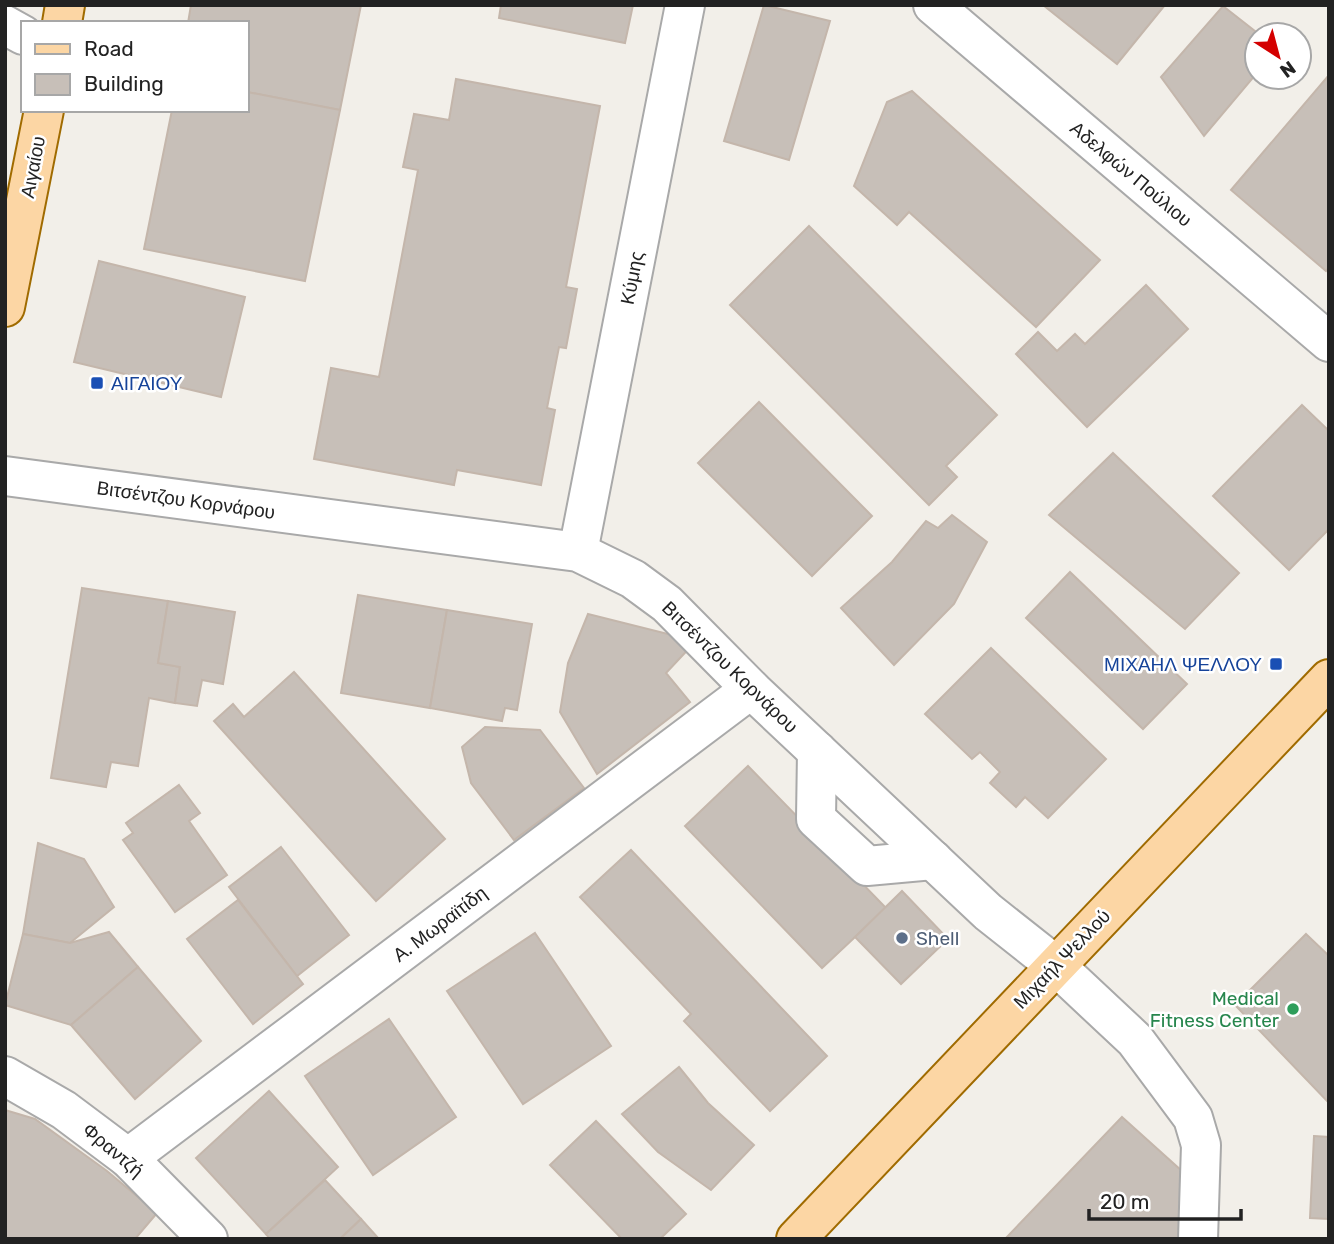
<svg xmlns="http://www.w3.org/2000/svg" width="1334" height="1244" viewBox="0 0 1334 1244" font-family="Rubik,sans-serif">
<rect width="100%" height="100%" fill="#f2efe9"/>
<g fill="#c7bfb8" stroke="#c4b6ab" stroke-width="2">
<polygon points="191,5 361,5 340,110 247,92 247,23 188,23"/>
<polygon points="501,5 633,5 625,43 499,18"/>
<polygon points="764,5 830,21 789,160 724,141"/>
<polygon points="1043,5 1165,5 1117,64"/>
<polygon points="1223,6 1260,35 1257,35 1257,73 1204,136 1161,77"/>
<polygon points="1329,75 1329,267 1326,271 1231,190"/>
<polygon points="456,79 600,106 566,287 577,289 566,348 559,347 547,408 555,410 541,485 457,470 454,485 314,459 331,368 379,377 418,170 403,167 414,114 449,120"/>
<polygon points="912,91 1100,260 1036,327 909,212 897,225 854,186 887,102"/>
<polygon points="247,92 340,110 305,281 144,249 172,110 247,110"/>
<polygon points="809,226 997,415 946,466 957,477 929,505 730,305"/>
<polygon points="99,261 245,297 221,397 74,362"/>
<polygon points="1146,285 1188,329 1087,427 1016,354 1038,332 1057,351 1075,334 1085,344"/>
<polygon points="759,402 872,516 812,576 698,463"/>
<polygon points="1302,405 1329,431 1329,529 1289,570 1213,496"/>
<polygon points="1113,453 1239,573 1185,629 1049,515"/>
<polygon points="952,515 987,542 954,604 894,665 841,608 892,562 926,521 938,528"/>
<polygon points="1070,572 1187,684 1143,729 1026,618"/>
<polygon points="82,588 168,601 158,663 180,667 175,703 149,698 138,766 111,762 106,787 51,778"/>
<polygon points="358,595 447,610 430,708 341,693"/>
<polygon points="168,601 235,612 223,684 202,680 197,706 175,703 180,667 158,663"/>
<polygon points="447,610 532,624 517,710 505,708 502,721 430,708"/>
<polygon points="588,614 696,641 666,673 690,702 597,774 560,712 568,663"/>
<polygon points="991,648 1106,759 1048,818 1025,797 1016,807 990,783 1000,772 980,752 972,759 925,714"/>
<polygon points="294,672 445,839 376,901 214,721 233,704 244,717"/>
<polygon points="485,727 540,730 584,788 514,840 471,783 462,747"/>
<polygon points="748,766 886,908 822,968 685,826"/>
<polygon points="179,785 200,813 189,821 227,875 175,912 123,840 133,833 126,823"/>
<polygon points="38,843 84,859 114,907 70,943 23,934"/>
<polygon points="281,847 349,935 297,976 229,887"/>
<polygon points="631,850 827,1056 770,1111 684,1021 691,1014 580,897"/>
<polygon points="902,891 948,939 901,984 855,937"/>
<polygon points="238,900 303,984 253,1024 187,939"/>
<polygon points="109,932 138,967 71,1025 5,1005 23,934 70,943"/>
<polygon points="535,933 611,1046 523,1104 447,991"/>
<polygon points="1306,934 1329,956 1329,1103 1235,1005"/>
<polygon points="138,967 201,1041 135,1099 71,1025"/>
<polygon points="389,1019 456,1117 373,1175 305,1076"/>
<polygon points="679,1067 708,1103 754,1145 711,1190 658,1152 622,1114"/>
<polygon points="269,1091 338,1167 266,1234 196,1158"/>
<polygon points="5,1110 35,1119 107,1171 157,1213 135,1239 5,1239"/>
<polygon points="1122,1117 1183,1172 1178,1239 1005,1239"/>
<polygon points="596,1121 686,1214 660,1239 622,1239 550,1165"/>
<polygon points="1314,1136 1329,1137 1329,1219 1310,1218"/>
<polygon points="325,1180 361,1219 340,1239 270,1239 266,1234"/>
<polygon points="361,1219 379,1239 340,1239"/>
</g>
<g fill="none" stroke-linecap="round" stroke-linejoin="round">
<defs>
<g id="minor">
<polyline points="933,5 1329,342"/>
<polyline points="5,25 23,35"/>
<polyline points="5,476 578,552 633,579 667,604 751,689 988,912 1055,965 1135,1040 1193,1118 1201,1145 1198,1239"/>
<polyline points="578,552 685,5"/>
<polyline points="817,751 816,819 867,866 933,860"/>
<polyline points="5,1076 64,1110 128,1158 208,1239"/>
<polyline points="128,1158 751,689"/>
</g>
<g id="major">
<polyline points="62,23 65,5"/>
<polyline points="5,307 44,110"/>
<polyline points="796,1239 1329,679"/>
</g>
</defs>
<use href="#minor" stroke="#a9a9a9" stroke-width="42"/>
<use href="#major" stroke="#a06b00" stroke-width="42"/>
<use href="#minor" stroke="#fff" stroke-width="38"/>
<use href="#major" stroke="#fcd6a4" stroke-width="38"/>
</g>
<g fill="#1a4fb4" stroke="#fff" stroke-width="2.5">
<rect x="90" y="376" width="14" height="14" rx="3.5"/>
<rect x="1269" y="657" width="14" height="14" rx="3.5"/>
</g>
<circle fill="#5c6f8a" stroke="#fff" stroke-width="2.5" cx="902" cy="938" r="7"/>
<circle fill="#2e9e5b" stroke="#fff" stroke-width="2.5" cx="1293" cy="1009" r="7"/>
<g text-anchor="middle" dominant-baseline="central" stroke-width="5" stroke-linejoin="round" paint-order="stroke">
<g font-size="19" fill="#222" stroke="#fff">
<text transform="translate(33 167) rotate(-79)">Αιγαίου</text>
<text transform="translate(1131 174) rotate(40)">Αδελφών Πούλιου</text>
<text transform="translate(632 278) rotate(-79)">Κύμης</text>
<text transform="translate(186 500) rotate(8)">Βιτσέντζου Κορνάρου</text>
<text transform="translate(730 667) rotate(44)">Βιτσέντζου Κορνάρου</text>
<text transform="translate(440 924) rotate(-37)">Α. Μωραϊτίδη</text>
<text transform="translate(1062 959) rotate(-46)">Μιχαήλ Ψελλού</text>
<text transform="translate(113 1150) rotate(40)">Φραντζή</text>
</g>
<g font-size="19" fill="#164399" stroke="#fff" text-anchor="start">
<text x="111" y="383">ΑΙΓΑΙΟΥ</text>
<text x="1262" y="664" text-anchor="end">ΜΙΧΑΗΛ ΨΕΛΛΟΥ</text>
</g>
<g font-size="19" fill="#4e5e75" stroke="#fff" text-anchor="start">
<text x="916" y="938">Shell</text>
</g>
<g font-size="19" fill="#27864d" stroke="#fff" text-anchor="end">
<text x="1279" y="998">Medical<tspan x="1279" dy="22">Fitness Center</tspan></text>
</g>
</g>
<rect width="1334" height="1244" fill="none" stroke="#222222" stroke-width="14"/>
<rect x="21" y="21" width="228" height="91" fill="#ffffff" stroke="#a7a7a7" stroke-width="2"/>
<rect x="35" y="44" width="35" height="10" fill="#fcd6a4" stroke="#a7a7a7" stroke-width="2"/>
<text x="84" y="56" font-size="21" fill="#222222">Road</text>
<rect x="35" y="74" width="35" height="21" fill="#c7bfb8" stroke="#a7a7a7" stroke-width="2"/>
<text x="84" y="91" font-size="21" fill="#222222">Building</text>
<g transform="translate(1278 56) rotate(144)"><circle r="33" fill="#ffffff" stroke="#a7a7a7" stroke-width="2"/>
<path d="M0-5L12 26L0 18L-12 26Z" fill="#d40000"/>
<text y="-10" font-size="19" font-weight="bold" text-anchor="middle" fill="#222222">N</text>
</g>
<path d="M1089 1209v10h152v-10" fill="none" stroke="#222222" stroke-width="3.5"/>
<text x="1100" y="1209" font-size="21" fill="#222222" stroke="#ffffff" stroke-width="5" paint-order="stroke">20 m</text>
</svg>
